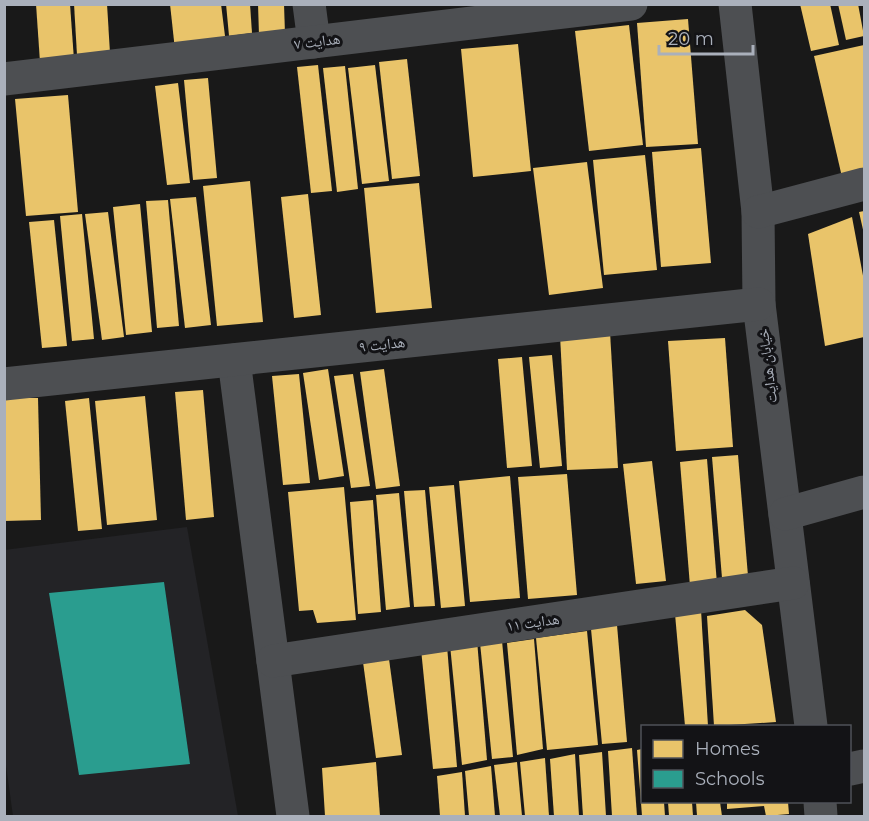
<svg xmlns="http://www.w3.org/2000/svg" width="869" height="821" viewBox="0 0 869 821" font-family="Montserrat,'Noto Naskh Arabic',sans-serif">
<rect width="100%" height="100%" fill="#191919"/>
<polygon fill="#232326" points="187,527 238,816 13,816 4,751 4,550"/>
<g fill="#e9c46a">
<polygon points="36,4 70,4 74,60 40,62"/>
<polygon points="74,4 107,4 110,53 77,55"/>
<polygon points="170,4 221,4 226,44 175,50"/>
<polygon points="226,4 250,4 252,33 229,36"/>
<polygon points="258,4 284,4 285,34 259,35"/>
<polygon points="800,4 830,4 839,45 811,51"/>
<polygon points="838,4 858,4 864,36 846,40"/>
<polygon points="688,19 698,144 646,147 637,23"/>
<polygon points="629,25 643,145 589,151 575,31"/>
<polygon points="518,44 531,171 473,177 461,49"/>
<polygon points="864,45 864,172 842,177 814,56"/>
<polygon points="407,59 420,176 392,179 379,62"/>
<polygon points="318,65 332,191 311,193 297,67"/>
<polygon points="375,65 389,181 362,184 348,68"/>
<polygon points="345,66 358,189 337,192 323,68"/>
<polygon points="208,78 217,178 193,180 184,80"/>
<polygon points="178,83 190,183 167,185 155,86"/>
<polygon points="68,95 78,212 26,216 15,99"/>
<polygon points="701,148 711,263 661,267 652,152"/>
<polygon points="645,155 657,270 604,275 593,160"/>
<polygon points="587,162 603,288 549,295 533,168"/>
<polygon points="250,181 263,322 217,326 203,186"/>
<polygon points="419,183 432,308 376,313 364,188"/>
<polygon points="308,194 321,315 294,318 281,197"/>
<polygon points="196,197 211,325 185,328 170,199"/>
<polygon points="168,200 179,326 157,328 146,201"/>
<polygon points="140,204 152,332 126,335 113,207"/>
<polygon points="864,211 864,234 859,212"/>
<polygon points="108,212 124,337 102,340 85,214"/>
<polygon points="82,214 94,339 72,341 60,216"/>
<polygon points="852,217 864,281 864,337 825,346 808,234"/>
<polygon points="54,220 67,346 42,348 29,222"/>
<polygon points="610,332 618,468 567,470 560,335"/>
<polygon points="725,338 733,447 676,451 668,341"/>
<polygon points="552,355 562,466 540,468 529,357"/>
<polygon points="522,357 532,466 507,468 498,359"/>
<polygon points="328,369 344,476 319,480 303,373"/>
<polygon points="384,369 400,486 376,489 360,372"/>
<polygon points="299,374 310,483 283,485 272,376"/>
<polygon points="353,374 370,486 351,488 334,376"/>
<polygon points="203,390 214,517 186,520 175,392"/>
<polygon points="145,396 157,520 107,525 95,401"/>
<polygon points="4,398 38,398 41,520 4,521"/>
<polygon points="89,398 102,529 78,531 65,401"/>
<polygon points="738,455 748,576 722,578 712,457"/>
<polygon points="707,459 717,584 690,586 680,462"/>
<polygon points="652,461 666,581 636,584 623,464"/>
<polygon points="567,474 577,595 528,599 518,477"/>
<polygon points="510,476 520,598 470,602 459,481"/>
<polygon points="454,485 465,606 441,608 429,487"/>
<polygon points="344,487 356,620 317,623 313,610 299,611 288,492"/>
<polygon points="425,490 435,606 414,607 404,491"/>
<polygon points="399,493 410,607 386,610 376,495"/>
<polygon points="373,500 381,612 358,614 350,502"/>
<polygon points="701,610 708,726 685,726 675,614"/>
<polygon points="745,610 762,625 776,722 714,726 707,616"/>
<polygon points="617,625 627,742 602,744 591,629"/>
<polygon points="587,631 598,745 547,750 536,638"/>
<polygon points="534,639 543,749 517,755 507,643"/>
<polygon points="477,640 487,760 462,765 450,645"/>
<polygon points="502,641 513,757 492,759 480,643"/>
<polygon points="447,646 457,767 433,769 421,649"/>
<polygon points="389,659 402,755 376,758 363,662"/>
<polygon points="632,748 637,816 612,816 608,751"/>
<polygon points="642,749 642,802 664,802 665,816 642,816 637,750"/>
<polygon points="602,752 606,816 583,816 579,755"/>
<polygon points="575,754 579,816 554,816 550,759"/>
<polygon points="545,758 549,816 525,816 520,762"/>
<polygon points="376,762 380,816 325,816 322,768"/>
<polygon points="517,762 522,816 500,816 494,765"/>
<polygon points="491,766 495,816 469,816 465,771"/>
<polygon points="462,772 465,816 440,816 437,776"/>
<polygon points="668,802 692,802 693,816 669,816"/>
<polygon points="696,802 720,802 722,816 697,816"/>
<polygon points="727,802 788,802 789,814 766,816 764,806 727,809"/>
</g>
<polygon fill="#2a9d8f" points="164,582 190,764 79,775 49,593"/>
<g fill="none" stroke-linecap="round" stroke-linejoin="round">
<g stroke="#4d4f52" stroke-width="33">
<polyline points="309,4 314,42"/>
<polyline points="735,4 758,212 759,304 811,726"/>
<polyline points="4,79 631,4"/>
<polyline points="758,212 864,184"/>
<polyline points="234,360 293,816"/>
<polyline points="4,384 759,304"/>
<polyline points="785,514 864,492"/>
<polyline points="273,661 793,583"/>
<polyline points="850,769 864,766"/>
<polyline points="820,802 821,816"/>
</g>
</g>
<g text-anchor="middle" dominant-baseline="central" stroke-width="6" stroke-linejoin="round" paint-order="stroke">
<g font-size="15" fill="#aab0bb" stroke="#131316">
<text transform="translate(317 41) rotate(-7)">هدایت ۷</text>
<text transform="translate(382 344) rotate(-6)">هدایت ۹</text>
<text transform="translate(767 366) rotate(-97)">خیابان هدایت</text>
<text transform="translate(533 622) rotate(-8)">هدایت ۱۱</text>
</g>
</g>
<rect width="869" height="821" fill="none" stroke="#aab0bb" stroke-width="12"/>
<rect x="641" y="725" width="210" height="78" fill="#131316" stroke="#4f5258" stroke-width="1.5"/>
<rect x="653" y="740" width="30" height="18" fill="#e9c46a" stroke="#4f5258" stroke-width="1.5"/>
<text x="695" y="755" font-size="18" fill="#aab0bb">Homes</text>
<rect x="653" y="770" width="30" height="18" fill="#2a9d8f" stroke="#4f5258" stroke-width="1.5"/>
<text x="695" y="785" font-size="18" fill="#aab0bb">Schools</text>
<path d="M659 45v9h94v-9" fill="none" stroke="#aab0bb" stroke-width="3"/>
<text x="668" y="45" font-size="18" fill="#aab0bb" stroke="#131316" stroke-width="4.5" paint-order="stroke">20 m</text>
</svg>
